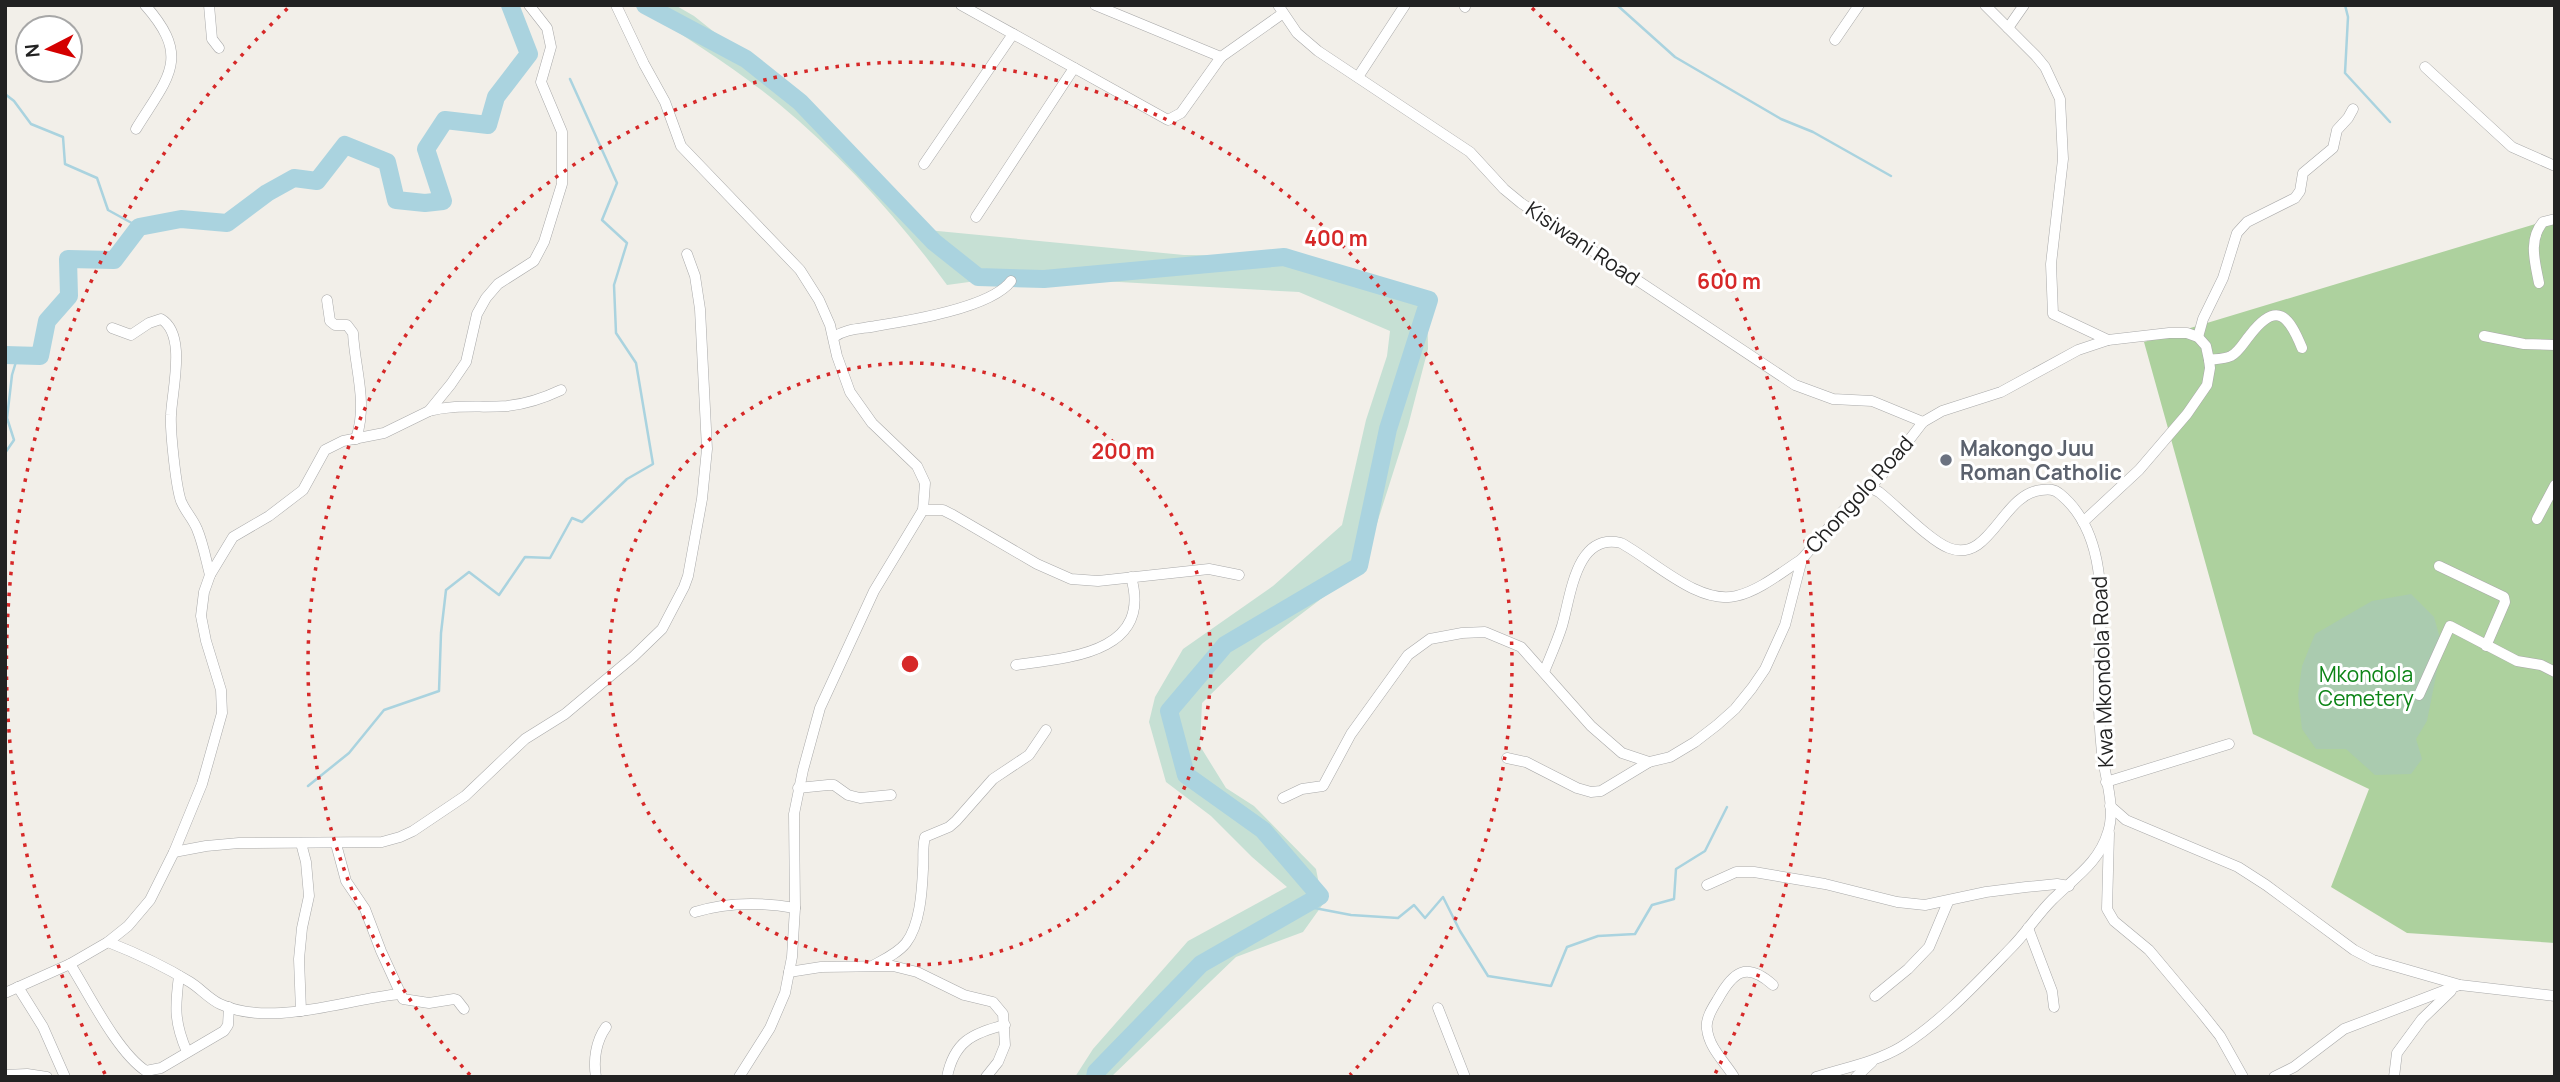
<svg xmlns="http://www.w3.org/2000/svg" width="2560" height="1082" viewBox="0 0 2560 1082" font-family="Manrope,sans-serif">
<rect width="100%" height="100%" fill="#f2efe9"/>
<polygon fill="#add19e" points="2555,218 2555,943 2407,933 2331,887 2369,789 2253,734 2144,342"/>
<path fill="#c6e0d4" d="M638 5H675L694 16 777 82 832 133 917 229 1184 255 1287 256 1342 270 1427 296 1428 349 1408 426 1363 567 1263 643 1202 703 1200 746 1226 788 1254 806 1316 869 1323 904 1303 932 1236 957 1111 1077H1075L1093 1049 1188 941 1287 887 1252 857 1211 816 1166 782 1149 722 1155 697 1183 649 1273 586 1342 525 1366 420 1387 356 1390 331 1299 292 1013 276 947 285C899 219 842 156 779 104 737 69 684 37 638 5Z"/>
<polygon fill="#aacbaf" points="2411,594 2434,617 2442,645 2427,721 2416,739 2422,759 2411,774 2375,775 2346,749 2316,749 2302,729 2298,695 2302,666 2315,634 2372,601"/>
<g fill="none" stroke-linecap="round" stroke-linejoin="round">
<g stroke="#aad3df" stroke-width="2.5">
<polyline points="1617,5 1675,57 1781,119 1813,132 1891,176"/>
<polyline points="2345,5 2348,17 2345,73 2390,122"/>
<polyline points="5,94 14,101 31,124 63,137 65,164 97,178 108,210 139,227"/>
<polyline points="5,453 14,440 7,418 12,375 18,355"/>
<polyline points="308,786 349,753 384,710 439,691 441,633 446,590 469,572 499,595 525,557 550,558 572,518 582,522 627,479 653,464 636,363 616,333 614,285 627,243 602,220 617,183 570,79"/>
<polyline points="1304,906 1351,915 1398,918 1414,905 1425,918 1443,897 1460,931 1488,976 1551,986 1567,947 1598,936 1635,934 1652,905 1674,899 1676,869 1705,851 1727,807"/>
</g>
<g stroke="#aad3df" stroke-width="18">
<polyline points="645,5 746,59 800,102 934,242 978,277 1044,279 1284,257 1429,300 1388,429 1359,566 1225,645 1169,711 1186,775 1263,830 1320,896 1201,964 1096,1072 1095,1077"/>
<polyline points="5,355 40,356 47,321 69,296 68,259 114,260 139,227 181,219 227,223 267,193 294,178 317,181 345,145 387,162 396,200 425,203 443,201 426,149 445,120 488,125 496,97 529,54 510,5"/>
</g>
<defs>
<g id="minor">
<polyline points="209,5 212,39 219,48"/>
<polyline points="616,5 644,64 665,102 681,146 800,270 819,300 830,325 837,356 850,392 872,423 917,466 925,483 923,510 874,591 820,708 803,770 794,814 795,908 792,957 785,993 770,1028 739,1077"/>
<polyline points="961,5 1168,120 1181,113 1221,57 1282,14"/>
<polyline points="1095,5 1221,57"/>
<polyline points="1278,5 1297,33 1318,51 1470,152 1504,189 1521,203 1795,385 1833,399 1872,401 1923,422"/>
<polyline points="1464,5 1465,7"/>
<polyline points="1985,5 2036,56 2045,67 2060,99 2063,159 2051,264 2053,314 2108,340"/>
<polyline points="2008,28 2024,5"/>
<polyline points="1835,40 1859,5"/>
<polyline points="2425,67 2512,147 2555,166"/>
<polyline points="1358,77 1405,5"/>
<path d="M136 129C168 77 192 58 145 5"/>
<polyline points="924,164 1013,34"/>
<polyline points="976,217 1074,68"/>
<path d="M2539 283C2535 262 2528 240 2543 222L2555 219"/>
<path d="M327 300 330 321 335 325H347L353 333C355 370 368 402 356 439"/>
<path d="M112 328 131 335 149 323 161 319C187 334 172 390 171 415 170 431 176 487 181 501 185 511 193 519 197 529 203 543 206 560 210 575"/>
<polyline points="2484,336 2524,344 2555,345"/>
<path d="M834 337C847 328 861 329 876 326 908 321 991 308 1011 281"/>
<polyline points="2198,337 2203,319 2223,278 2237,233 2247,222 2295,198 2300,191 2303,173 2333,148 2337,130 2348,118 2353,109"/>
<path d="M2209 360C2216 359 2224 359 2231 356 2239 352 2244 342 2250 335 2277 300 2289 316 2302 348"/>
<path d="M429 411C456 404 481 408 507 406 527 404 544 398 561 390"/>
<polyline points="923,510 943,510 953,515 1037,564 1071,579 1098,581 1209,569 1239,575"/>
<polyline points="2537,519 2555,485"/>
<polyline points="2439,566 2504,597 2505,602 2486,646"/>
<path d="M1016 665C1068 658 1153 653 1131 577"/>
<path d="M1544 672C1550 657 1557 642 1562 626 1571 595 1576 532 1621 543 1653 560 1698 605 1736 596 1759 591 1782 572 1802 559"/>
<polyline points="2419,695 2450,626 2517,661 2541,665 2555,672"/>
<polyline points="1507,758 1526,762 1577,788 1591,792 1601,791 1649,762"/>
<polyline points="2106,782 2229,744"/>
<polyline points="798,788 828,785 834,785 848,795 860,798 891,795"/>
<polyline points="1283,798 1302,789 1323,786 1351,734 1408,655 1430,639 1462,633 1485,632 1521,647 1591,726 1622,753 1649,762 1670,757 1695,742 1717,725 1735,709 1752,688 1765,669 1785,625 1802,559 1843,511 1883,474 1923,422 1942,411 2001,392 2078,350 2108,340 2169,333 2187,333 2198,337 2206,346 2209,360 2210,368 2207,385 2187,414 2139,470 2083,522"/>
<polyline points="2110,806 2126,820 2238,867 2266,885 2354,950 2373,960 2460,985 2555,996"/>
<polyline points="2109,833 2107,909 2114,921 2149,950 2201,1012 2220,1036 2243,1077"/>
<polyline points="301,843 306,862 309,896 302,928 299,959 301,1011"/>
<polyline points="336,844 346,881 365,909 381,951 403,999 429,1003 454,999 457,1000 464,1009"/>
<polyline points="174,852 206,846 239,843 382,842 400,837 413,831 465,796 525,739 565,714 633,657 662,629 684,587 688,576 702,499 707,449 700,309 695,276 687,254"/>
<polyline points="1707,885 1736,872 1754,872 1825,884 1897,902 1925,905 1986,892 2026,887 2057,884 2069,886"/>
<path d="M695 912C727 902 761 902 795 908"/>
<polyline points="2028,928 2052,991 2054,1007"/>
<path d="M108 942C136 953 164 966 190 982 200 988 209 999 220 1004 271 1028 346 999 400 994"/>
<path d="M70 964C89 994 117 1052 146 1071L161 1068 224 1031 228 1025 229 1007"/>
<path d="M874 965C885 959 898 953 906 943 920 925 922 892 923 869 924 858 922 848 925 837L949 827 956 821 993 779 1029 755 1046 730"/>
<polyline points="789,972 821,967 893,966 917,972 964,995 993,1002 1003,1014 1005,1045 998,1062 986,1077"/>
<path d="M179 976C175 1007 174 1022 187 1052"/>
<polyline points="18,987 43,1027 65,1077"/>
<polyline points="5,993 70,964 108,942 128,926 150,900 174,852 202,784 222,713 221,690 206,641 201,616 204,592 210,575 233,537 269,516 303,490 325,450 343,441 384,433 429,411 451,384 466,362 477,314 486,298 498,284 534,261 544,242 562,184 562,132 541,82 551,47 547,28 529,5"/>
<polyline points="1875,996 1908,969 1929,947 1948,902"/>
<polyline points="1438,1008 1465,1077"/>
<polyline points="5,1075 27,1074 47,1077"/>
<path d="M596 1077C593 1060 596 1041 606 1027"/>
<path d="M947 1077C954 1042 972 1033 1005 1025"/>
<path d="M1734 1077C1725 1062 1709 1048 1707 1029 1705 1019 1713 1007 1718 999 1733 972 1746 961 1773 985"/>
<path d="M1816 1077C1844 1068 1876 1062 1901 1047 1941 1022 1978 982 2011 948 2026 933 2037 915 2052 900 2074 878 2099 863 2108 832 2116 808 2105 777 2102 753 2099 724 2098 692 2099 663 2102 608 2108 533 2060 494 2054 489 2049 489 2041 490 2002 494 1990 564 1949 548 1930 541 1897 506 1879 492L1869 487"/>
<polyline points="1856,1077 1872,1062"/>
<polyline points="2274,1077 2294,1067 2344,1029 2459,985"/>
<polyline points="2394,1077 2397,1053 2422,1019 2451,991"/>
</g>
</defs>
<use href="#minor" stroke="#a9a9a9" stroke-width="11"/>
<use href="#minor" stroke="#fff" stroke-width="10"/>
</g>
<g fill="none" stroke="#d62828" stroke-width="3.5" stroke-dasharray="3.5 7">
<circle cx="910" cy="664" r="301"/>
<path d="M470 1075A602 602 0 1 1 1350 1075"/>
<path d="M105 1074A904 904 0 0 1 288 8M1532 8A904 904 0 0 1 1715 1074"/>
</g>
<circle fill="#6b7280" stroke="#fff" stroke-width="2.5" cx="1946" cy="460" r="7"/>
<g text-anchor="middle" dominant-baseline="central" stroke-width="6" stroke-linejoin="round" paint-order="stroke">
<g font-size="21" fill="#222" stroke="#fff">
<text transform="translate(1583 243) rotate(34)">Kisiwani Road</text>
<text transform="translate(1859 494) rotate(-48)">Chongolo Road</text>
<text transform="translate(2102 672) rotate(-92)">Kwa Mkondola Road</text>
</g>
<g font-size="21" font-weight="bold" fill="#5b616d" stroke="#fff" text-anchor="start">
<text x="1960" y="448">Makongo Juu<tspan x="1960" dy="24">Roman Catholic</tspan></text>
</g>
<g font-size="21" fill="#0c8416" stroke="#fff">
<text x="2366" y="674">Mkondola<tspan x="2366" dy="24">Cemetery</tspan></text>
</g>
</g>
<circle cx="910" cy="664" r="10" fill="#d62828" stroke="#fff" stroke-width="3.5"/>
<g font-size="21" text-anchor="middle" font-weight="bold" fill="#d62828" stroke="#fff" stroke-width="6" stroke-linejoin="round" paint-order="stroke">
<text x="1336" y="246">400 m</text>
<text x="1729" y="289">600 m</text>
<text x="1123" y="459">200 m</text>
</g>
<rect width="2560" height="1082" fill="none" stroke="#222222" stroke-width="14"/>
<g transform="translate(49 49) rotate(264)"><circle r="33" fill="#ffffff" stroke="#a7a7a7" stroke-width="2"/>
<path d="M0-5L12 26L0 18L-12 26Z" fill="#d40000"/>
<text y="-10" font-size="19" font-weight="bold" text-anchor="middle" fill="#222222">N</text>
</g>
</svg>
